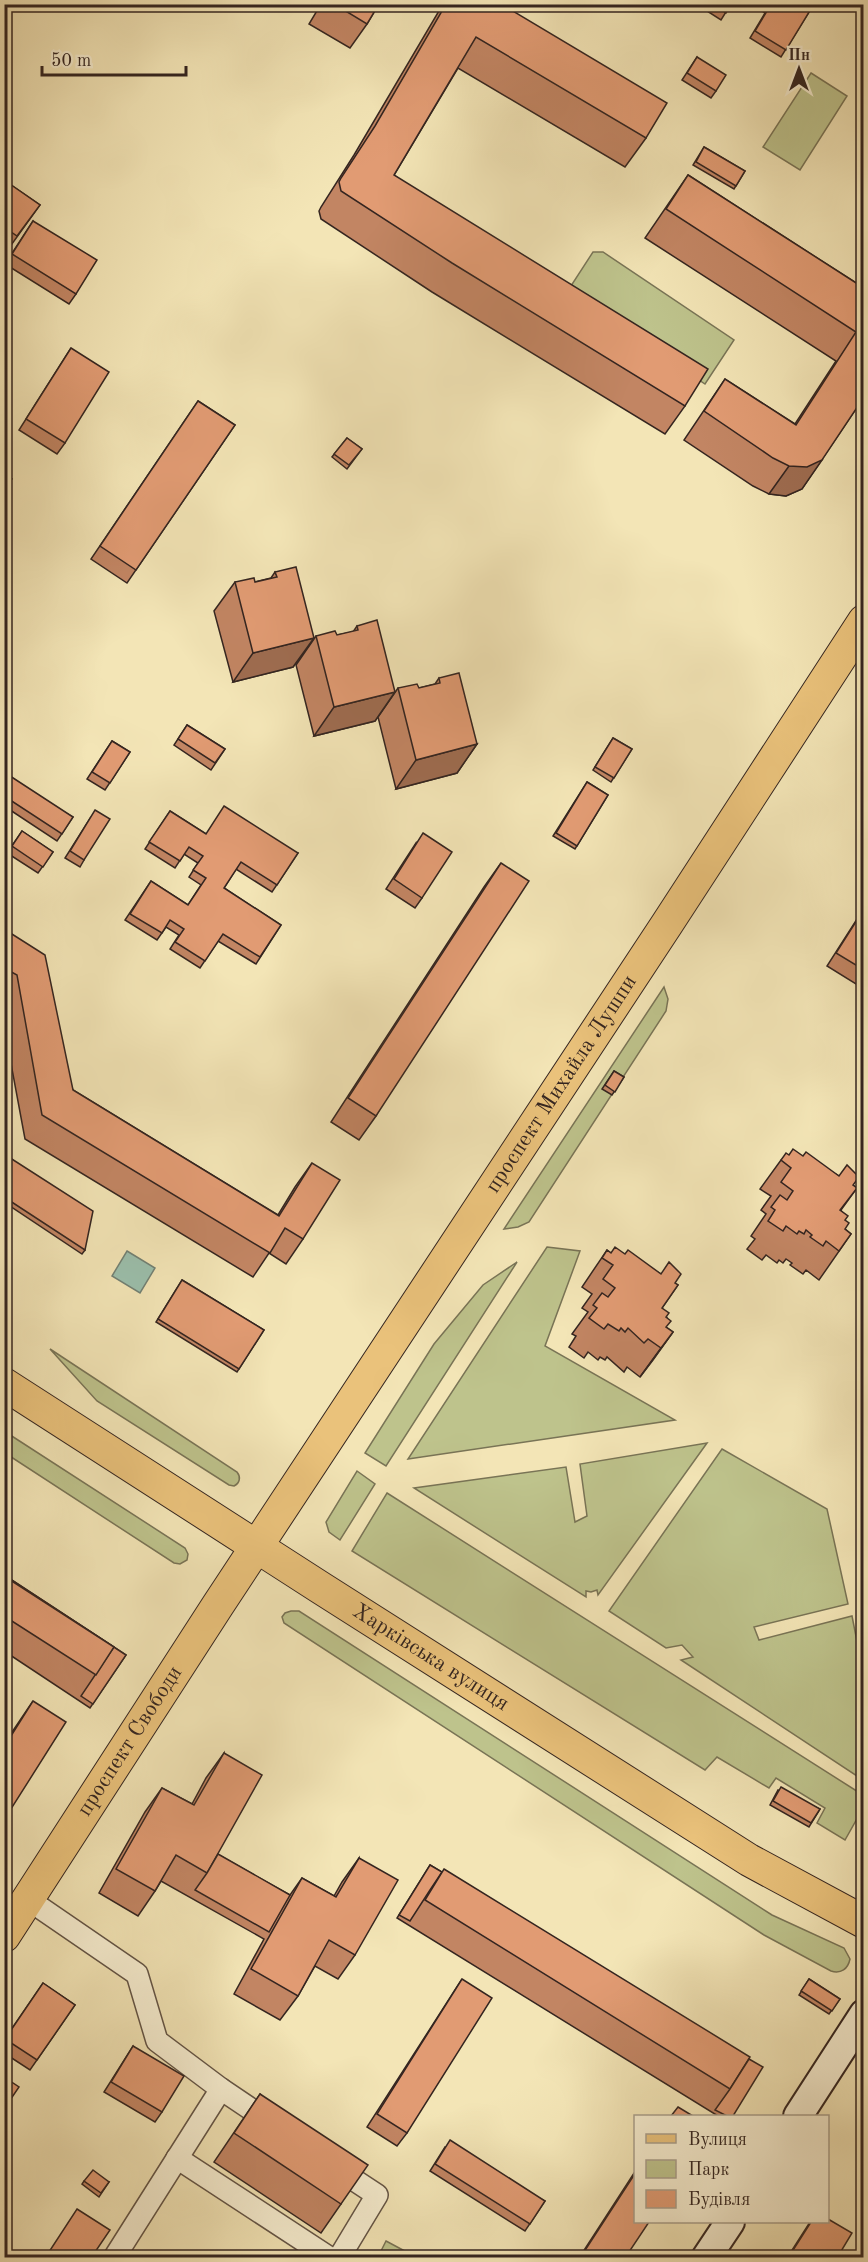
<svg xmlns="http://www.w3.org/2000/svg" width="868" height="2262" viewBox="0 0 868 2262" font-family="'Old Standard TT',serif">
<rect width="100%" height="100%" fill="#f3e5b6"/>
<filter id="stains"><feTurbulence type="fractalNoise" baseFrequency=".00333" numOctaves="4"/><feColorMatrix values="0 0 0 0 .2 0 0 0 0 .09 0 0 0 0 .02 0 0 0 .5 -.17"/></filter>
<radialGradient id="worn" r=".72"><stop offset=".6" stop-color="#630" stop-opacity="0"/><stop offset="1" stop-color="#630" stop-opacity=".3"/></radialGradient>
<g fill="#bec38c" stroke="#797456" stroke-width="1.5">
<polygon points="811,73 847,96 800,170 763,147"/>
<polygon points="593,252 603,252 734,340 705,384 567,292"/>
<polygon points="664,987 668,999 666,1011 529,1222 518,1227 504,1229"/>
<polygon points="547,1247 580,1251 545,1346 675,1420 408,1459"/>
<polygon points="517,1262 386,1466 365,1453 434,1344 483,1285"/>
<path d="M50 1349 237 1472C241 1477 240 1483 234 1486L229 1485 97 1401Z"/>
<polygon points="4,1431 185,1548 188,1554 187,1560 180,1564 174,1563 5,1453"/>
<polygon points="707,1443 598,1595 597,1590 591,1592 586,1591 586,1597 414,1488 566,1467 575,1522 587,1516 580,1464"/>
<polygon points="722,1449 827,1509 848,1604 754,1627 759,1640 852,1616 863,1672 863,1780 681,1660 693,1657 682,1645 666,1648 609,1611"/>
<polygon points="357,1471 375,1484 340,1540 329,1532 326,1522"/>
<polygon points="387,1493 863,1795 863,1808 845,1840 817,1823 825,1808 776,1778 769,1788 717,1757 705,1770 352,1551"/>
<path d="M291 1611H299L772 1915 844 1948 850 1959C848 1969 841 1974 831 1971L764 1935 284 1623 282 1617 285 1613Z"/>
<polygon points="386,2241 416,2257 378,2257"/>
</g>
<polygon fill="#9bbfac" stroke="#728174" stroke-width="1.5" points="127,1251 155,1268 140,1293 112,1276"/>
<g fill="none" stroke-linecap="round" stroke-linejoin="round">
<defs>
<g id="street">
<polyline points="29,1900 137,1974 157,2041 221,2089 273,2124"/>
<polyline points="177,2158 330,2258"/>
<polyline points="333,2166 377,2195 339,2258"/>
<polyline points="114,2258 221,2089"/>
</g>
<g id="secondary">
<polyline points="798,2116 864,2014"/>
<polyline points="706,2258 730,2222"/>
</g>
<g id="primary">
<path id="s1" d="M4 1384 321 1588 749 1860 864 1922"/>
<path id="s2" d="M4 1936 218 1605 667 924 864 621"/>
</g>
</defs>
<use href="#street" stroke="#645546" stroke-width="24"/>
<use href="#secondary" stroke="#342520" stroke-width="32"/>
<use href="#primary" stroke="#342520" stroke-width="34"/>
<use href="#street" stroke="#f7eed0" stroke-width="21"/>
<use href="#secondary" stroke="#f7eed0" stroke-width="28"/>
<use href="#primary" stroke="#eac27b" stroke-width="32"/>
</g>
<g fill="#c28563" stroke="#342520" stroke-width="1.5">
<polygon points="321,4 379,4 367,24 350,48 309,24"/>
<polygon points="443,4 501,4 646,138 625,167 458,68 394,175 685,406 665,434 432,292 321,219 319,211 321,207 354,155"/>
<polygon points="696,4 731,4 721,20"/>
<polygon points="752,4 814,4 781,57 750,38 765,13"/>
<polygon points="697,57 716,91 711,98 682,80"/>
<polygon points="704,147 745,171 734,189 693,165"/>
<polygon points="688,175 864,288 864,397 802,489 786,496 769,494 753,486 684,440 725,379 795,424 836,361 645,238"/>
<polygon points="4,180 40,205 4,255"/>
<polygon points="33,221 76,294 69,304 5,264"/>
<polygon points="71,348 65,443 57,454 19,430"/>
<polygon points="198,401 235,425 127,583 91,559"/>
<polygon points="347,438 362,449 347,469 332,457"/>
<polygon points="275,572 314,638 293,667 233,682 214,611 235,582 255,582 271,578"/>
<polygon points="357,626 395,692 375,721 314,736 296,665 316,636 337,635 353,632"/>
<polygon points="439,678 477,744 457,773 396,789 378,717 398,688 419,688 435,684"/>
<polygon points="187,725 225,749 211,770 174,745"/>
<polygon points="613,738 632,749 611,782 593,770"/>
<polygon points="112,741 130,752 105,790 87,779"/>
<polygon points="4,778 73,817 57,841 4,806"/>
<polygon points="587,782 608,795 575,849 553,836"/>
<polygon points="170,811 206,834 298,853 272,892 236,869 224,888 281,925 256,964 218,941 200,968 170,949 179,935 166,927 157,940 125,920 151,881 188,905 201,885 189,877 198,863 184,854 175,868 145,849"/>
<polygon points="91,817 84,860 80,867 65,858"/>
<polygon points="22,831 53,852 38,873 7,853"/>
<polygon points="416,843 422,898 415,908 386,889"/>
<polygon points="501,863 376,1116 359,1140 331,1122 484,887"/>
<polygon points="864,908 864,989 827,966"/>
<polygon points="4,929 73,1090 278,1215 295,1187 312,1163 303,1239 286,1264 269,1253 253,1277 25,1139 4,1026"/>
<polygon points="614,1071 624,1077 612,1095 602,1089"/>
<polygon points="4,1154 85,1250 82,1254 4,1202"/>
<polygon points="789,1155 803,1156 839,1176 857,1188 841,1210 845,1220 845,1229 851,1234 819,1280 806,1270 803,1274 790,1265 792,1263 786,1259 783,1263 779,1260 777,1263 766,1255 762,1260 747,1249 755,1239 751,1236 766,1214 761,1210 771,1196 760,1189 781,1160"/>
<polygon points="607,1250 611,1253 625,1254 661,1274 678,1285 662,1308 667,1318 666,1327 673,1332 640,1377 627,1367 624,1372 607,1357 605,1360 600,1357 598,1360 588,1352 584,1358 569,1347 576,1336 572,1334 588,1312 582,1308 592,1294 582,1287"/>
<polygon points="182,1280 264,1330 237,1372 156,1322"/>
<polygon points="4,1575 126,1655 90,1708 4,1651"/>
<polygon points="33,1701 4,1820 4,1744"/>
<polygon points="224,1753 217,1854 290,1895 302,1878 334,1896 342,1882 359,1858 355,1955 338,1979 315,1966 298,1996 280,2020 234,1994 264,1939 161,1881 155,1891 138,1916 99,1893 145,1812 162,1788 192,1804 206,1778"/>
<polygon points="778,1790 820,1809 809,1827 770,1805"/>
<polygon points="430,1865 749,2059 733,2116 718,2116 397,1918"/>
<polygon points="462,1979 407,2133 397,2146 367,2127"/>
<polygon points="809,1979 840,1999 829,2014 799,1995"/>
<polygon points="43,1983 75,2005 30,2070 4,2053 4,2040"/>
<polygon points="133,2046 162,2112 155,2122 104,2092"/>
<polygon points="260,2094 341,2204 321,2233 214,2162"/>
<polygon points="445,2147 545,2201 525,2231 430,2171"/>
<polygon points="636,2170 636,2222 625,2258 579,2258"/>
<polygon points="84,2181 109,2182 99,2197 82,2184"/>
<polygon points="810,2222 828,2222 837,2258 787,2258"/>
</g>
<g fill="#9e6c50" stroke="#342520" stroke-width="1.5">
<polygon points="822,460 802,489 786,496 769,494 789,466"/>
<polygon points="314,638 293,667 233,682 253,653"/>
<polygon points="395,692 375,721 314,736 334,707"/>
<polygon points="477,744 457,773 396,789 416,760"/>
<polygon points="673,1332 653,1360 640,1377 661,1348"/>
</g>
<g fill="#e19b73" stroke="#342520" stroke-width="1.5">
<polygon points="334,4 379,4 367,24"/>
<polygon points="446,4 501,4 667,103 646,138 476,37 394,175 708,369 685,406 452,263 341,191 339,182 341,178 375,126"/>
<polygon points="712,4 731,4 726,13"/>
<polygon points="768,4 814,4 786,50 755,31 770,6"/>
<polygon points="697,57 726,75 716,91 687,73"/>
<polygon points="704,147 745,171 736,186 696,162"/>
<polygon points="688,175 864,288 864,397 822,460 807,467 789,466 773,458 704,411 725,379 796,425 856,332 666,209"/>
<polygon points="4,180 40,205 17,236 4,227"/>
<polygon points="33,221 97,260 76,294 12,254"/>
<polygon points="71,348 109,372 65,443 26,419"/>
<polygon points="198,401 235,425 136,570 100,546"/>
<polygon points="347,438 362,449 349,465 334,454"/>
<polygon points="4,473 12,479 4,489"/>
<polygon points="296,567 314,638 253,653 235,582 254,578 255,582 277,577 275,572"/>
<polygon points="377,620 395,692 334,707 316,636 335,631 337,635 358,630 357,626"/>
<polygon points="459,673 477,744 416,760 398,688 417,684 419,688 440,683 439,678"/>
<polygon points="187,725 225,749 215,763 178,739"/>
<polygon points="613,738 632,749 614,778 595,767"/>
<polygon points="112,741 130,752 110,783 92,772"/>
<polygon points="7,774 73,817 62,834 4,796 4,778"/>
<polygon points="587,782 608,795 577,846 556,833"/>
<polygon points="224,806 298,853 277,885 241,862 224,888 281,925 260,957 223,934 205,961 175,942 184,929 170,920 162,933 130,914 151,881 188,905 206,878 193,870 203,856 189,847 180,861 149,842 170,811 206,834"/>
<polygon points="95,810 110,819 84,860 70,851"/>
<polygon points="22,831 53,852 43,867 12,846"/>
<polygon points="423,833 452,852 422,898 394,879"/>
<polygon points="501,863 529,881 376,1116 348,1098"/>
<polygon points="864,909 864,970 836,953"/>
<polygon points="4,929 45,955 73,1090 279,1216 312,1163 340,1180 303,1239 285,1228 270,1253 42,1115 17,975 4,968"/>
<polygon points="614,1071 624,1077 615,1092 605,1085"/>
<polygon points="793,1149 803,1156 806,1152 839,1176 847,1165 859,1177 853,1185 857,1188 840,1210 848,1216 845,1220 849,1223 845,1229 851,1234 839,1251 826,1241 823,1246 810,1237 812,1235 806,1230 804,1234 799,1231 797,1234 786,1226 783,1231 768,1221 775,1210 771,1207 780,1195 787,1200 793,1191 781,1182 791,1168 781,1160 786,1153 789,1155"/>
<polygon points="4,1154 93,1211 85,1250 4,1197"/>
<polygon points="615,1247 625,1254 628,1250 661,1274 669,1262 681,1274 675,1283 678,1285 662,1308 669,1313 666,1317 671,1321 666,1327 673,1332 661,1348 648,1339 644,1343 628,1328 625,1332 621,1328 619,1331 608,1324 604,1329 589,1318 597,1308 593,1305 602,1293 608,1297 615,1288 603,1279 613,1265 602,1258 607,1250 611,1253"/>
<polygon points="182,1280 264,1330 239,1369 158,1319"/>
<polygon points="4,1575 126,1655 93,1704 81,1696 114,1647"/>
<polygon points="4,1576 114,1647 96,1675 4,1616"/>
<polygon points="33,1701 66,1722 4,1820 4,1747"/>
<polygon points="224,1753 262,1775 207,1873 176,1855 155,1891 116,1869 162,1788 194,1805"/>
<polygon points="781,1787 820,1809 811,1823 773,1801"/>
<polygon points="218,1854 290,1895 269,1932 195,1890 207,1873"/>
<polygon points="359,1858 398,1880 355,1955 329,1940 298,1996 251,1969 302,1878 336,1897"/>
<polygon points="430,1865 442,1872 430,1890 410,1921 399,1915"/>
<polygon points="444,1869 750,2057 730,2089 425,1900"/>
<polygon points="462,1979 492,1998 407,2133 377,2114"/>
<polygon points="809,1979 840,1999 832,2011 801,1991"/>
<polygon points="43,1983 75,2005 37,2060 5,2039"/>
<polygon points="133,2046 184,2076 162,2112 111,2082"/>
<polygon points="749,2059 763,2067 733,2116 727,2116 715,2110 730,2089"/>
<polygon points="4,2077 19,2087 4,2109"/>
<polygon points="260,2094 368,2165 341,2204 234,2133"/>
<polygon points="678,2107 693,2116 671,2116"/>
<polygon points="450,2140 545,2201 530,2224 435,2164"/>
<polygon points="93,2170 109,2182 101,2193 84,2181"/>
<polygon points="636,2172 636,2222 649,2222 625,2258 580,2258"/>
<polygon points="77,2209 110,2230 91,2258 45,2258"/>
<polygon points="828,2219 852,2233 837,2258 788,2258 811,2222 828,2222"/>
<polygon points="153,2254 159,2258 150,2258"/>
</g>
<g text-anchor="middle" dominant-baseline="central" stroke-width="4.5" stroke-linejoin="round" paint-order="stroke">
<g font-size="22" fill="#342520" stroke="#f7eed0">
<text stroke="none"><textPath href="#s2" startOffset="1018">проспект Михайла Лушпи</textPath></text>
<text stroke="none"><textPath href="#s1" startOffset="507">Харківська вулиця</textPath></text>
<text stroke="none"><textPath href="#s2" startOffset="232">проспект Свободи</textPath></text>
</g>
</g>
<rect width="868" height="2262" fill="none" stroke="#f3e5b6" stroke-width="24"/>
<rect x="6" y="6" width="856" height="2250" fill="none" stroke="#342520" stroke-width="3"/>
<rect x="12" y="12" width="844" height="2238" fill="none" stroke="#342520" stroke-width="1.5"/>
<rect x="634" y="2115" width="195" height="108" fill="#f7eed0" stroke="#a99e8a" stroke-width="1.5"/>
<rect x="646" y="2134" width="30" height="9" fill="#eac27b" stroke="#a99e8a" stroke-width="1.5"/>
<text x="688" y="2145" font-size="18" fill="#342520">Вулиця</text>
<rect x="646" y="2160" width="30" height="18" fill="#bec38c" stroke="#a99e8a" stroke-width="1.5"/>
<text x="688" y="2175" font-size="18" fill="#342520">Парк</text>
<rect x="646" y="2190" width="30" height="18" fill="#e19b73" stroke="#a99e8a" stroke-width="1.5"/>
<text x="688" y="2205" font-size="18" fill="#342520">Будівля</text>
<g transform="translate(799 69)" stroke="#f7eed0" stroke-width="4.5" paint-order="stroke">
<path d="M0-4.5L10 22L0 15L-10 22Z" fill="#342520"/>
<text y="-9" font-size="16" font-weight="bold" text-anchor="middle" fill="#342520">Пн</text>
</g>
<path d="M42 66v9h144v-9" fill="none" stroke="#342520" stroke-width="3"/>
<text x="51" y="66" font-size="18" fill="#342520" stroke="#f7eed0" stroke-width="4.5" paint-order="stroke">50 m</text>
<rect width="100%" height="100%" filter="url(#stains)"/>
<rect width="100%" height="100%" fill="url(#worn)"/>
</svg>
